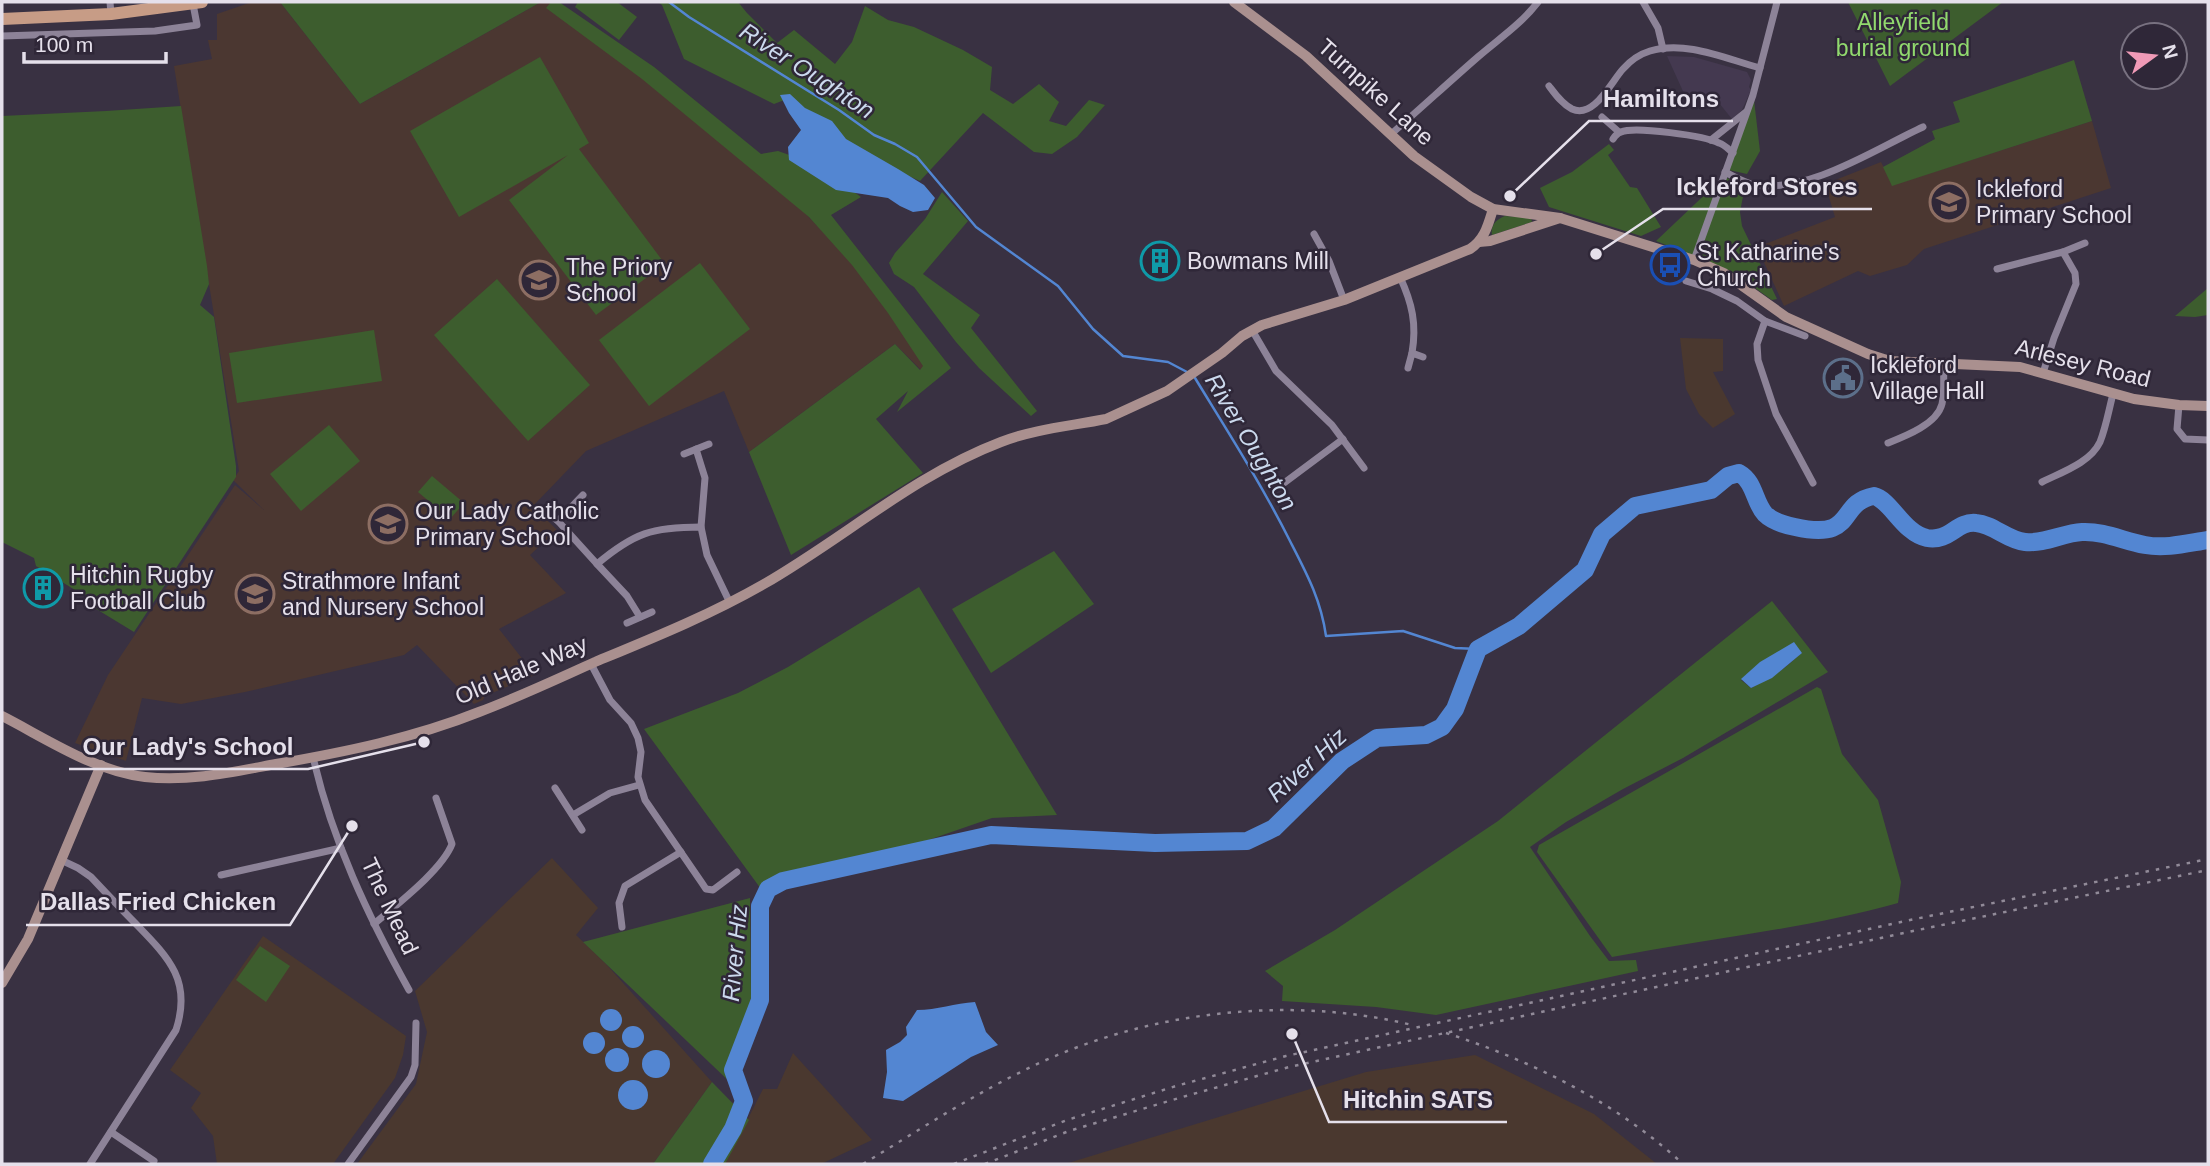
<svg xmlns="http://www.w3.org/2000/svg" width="2210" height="1166" viewBox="0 0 2210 1166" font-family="Helvetica,sans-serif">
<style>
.built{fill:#443950}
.industrial{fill:#4a382f}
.education{fill:#4b3731}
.green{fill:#3d5d2e;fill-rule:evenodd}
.water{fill:#5386d2}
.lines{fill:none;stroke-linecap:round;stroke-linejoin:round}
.stream{stroke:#5386d2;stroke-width:2.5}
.river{stroke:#5386d2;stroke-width:18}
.street{stroke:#8d8398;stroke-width:7}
.secondary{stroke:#aa908f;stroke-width:10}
.primary{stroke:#c79c86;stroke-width:12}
.rail{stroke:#918a98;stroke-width:2.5;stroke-dasharray:3.5 7;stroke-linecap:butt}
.labels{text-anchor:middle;stroke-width:5;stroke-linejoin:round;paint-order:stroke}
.park-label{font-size:23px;fill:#91d96e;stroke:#2f2738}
.street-label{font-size:23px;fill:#e5e0eb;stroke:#2f2738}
.poi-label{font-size:23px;fill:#e5e0eb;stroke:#2f2738;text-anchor:start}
.water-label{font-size:24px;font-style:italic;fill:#cbd9ed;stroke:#2f2738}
.leader{fill:none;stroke:#e5e0eb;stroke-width:2.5}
.callout-dot{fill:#e5e0eb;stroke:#2f2738;stroke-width:2.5}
.callout-label{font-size:24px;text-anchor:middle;font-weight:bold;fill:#e5e0eb;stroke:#2f2738;stroke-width:5;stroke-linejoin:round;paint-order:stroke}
</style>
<rect width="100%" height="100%" fill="#393142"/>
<!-- built -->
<polygon class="built" points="1667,56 1694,57 1747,72 1751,80 1749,87 1751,90 1742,110 1732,119 1715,98 1707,100 1703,93 1687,100"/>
<!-- industrial -->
<g class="industrial">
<polygon points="1680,338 1723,339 1723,371 1713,372 1735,414 1713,428 1699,414 1686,389"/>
<polygon points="552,858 598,908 576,935 606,964 712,1082 653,1164 357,1164 416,1084 427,1032 415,991"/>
<polygon points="263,936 406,1036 403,1055 395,1078 333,1164 217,1164 213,1136 191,1108 201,1093 170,1070"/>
<polygon points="793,1053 872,1140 821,1164 725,1164 763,1089 777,1089"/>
<polygon points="1475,1055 1594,1114 1657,1164 1065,1164 1366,1072"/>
</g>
<!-- education -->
<g class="education">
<polygon points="252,2 280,2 360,104 541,2 556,2 729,133 943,358 926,375 895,344 749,452 724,391 586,451 533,506 557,530 530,555 566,593 499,629 535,675 485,696 483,700 474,704 417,645 404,655 245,692 181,704 142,698 126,761 75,743 108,675 235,485 264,510 233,480 239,471 174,66 212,59 208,40 217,40 217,14"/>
<polygon points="2092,121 2111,188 1924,249 1907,265 1870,276 1858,271 1784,306 1757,247 1835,217 1825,184 1881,162 1893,185"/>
</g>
<!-- green -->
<g class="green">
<polygon points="280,2 541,2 360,104"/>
<polygon points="551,2 559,2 654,67 761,154 778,151 815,164 861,197 831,215 951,368 897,412 908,391 876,419 923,473 791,555 749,452 895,344 920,370 923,366 888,313 852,265 809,217 642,79 546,8"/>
<polygon points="578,2 617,2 637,17 619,40 575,7"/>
<polygon points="658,2 738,2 747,13 777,43 794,30 835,64 852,42 865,6 888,20 914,27 963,50 992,67 990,90 1013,104 1039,84 1059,102 1049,121 1066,126 1089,100 1105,105 1077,137 1052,154 1034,152 983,113 920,181 856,153 787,99 774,104 684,59 662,5"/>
<polygon points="1848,2 2003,2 1890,86"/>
<polygon points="540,57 589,143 579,149 665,264 596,315 509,200 568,155 459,217 410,131"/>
<polygon points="2074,60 2092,121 1892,186 1883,167 1935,139 1932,131 1960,122 1953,102"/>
<polygon points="1754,100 1760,151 1747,174 1729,170"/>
<polygon points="181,106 207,266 209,284 200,305 214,317 236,466 236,477 134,632 93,607 93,601 36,566 34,558 2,542 2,116 106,111"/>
<polygon points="1609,144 1614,150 1608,155 1630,187 1637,188 1661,227 1641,236 1549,207 1540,188 1572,172"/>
<polygon points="1727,178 1745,186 1740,212 1742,226 1777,299 1772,300 1731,271 1656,241 1715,185"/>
<polygon points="942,192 968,221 923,274 980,315 971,328 1037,411 1031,416 979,368 956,342 914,287 894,274 889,263 895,253 925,219"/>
<path d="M1505,216L1531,218L1532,222L1492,235C1490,225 1497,219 1505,216Z"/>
<polygon points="700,263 750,329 649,406 599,340"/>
<polygon points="497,279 590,385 528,441 434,335"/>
<polygon points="2208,288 2208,315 2195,317 2175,316"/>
<polygon points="374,330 382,381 237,403 229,353"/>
<polygon points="329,425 360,461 301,511 270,474"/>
<polygon points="432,476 464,503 450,519 418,492"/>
<polygon points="1054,551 1094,604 991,673 952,609"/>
<polygon points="919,587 1057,815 992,818 769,895 761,889 644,729 738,693 788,667"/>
<path d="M1772,601L1828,672L1683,758L1623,789L1566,822L1530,847L1590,936L1609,961L1636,960L1638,971L1436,1015L1376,1007L1282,1001L1283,986L1265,971L1335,930L1498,821ZM1802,652C1787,668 1771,678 1751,688L1741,680Z"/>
<path d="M1817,687L1821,689L1842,754L1878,800L1901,882L1898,903C1805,929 1707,939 1612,957L1537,852L1539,845Z"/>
<polygon points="750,898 751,998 732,1084 583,942"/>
<polygon points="260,946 290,966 266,1002 236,980"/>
<polygon points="712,1082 749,1120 725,1164 653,1164"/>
</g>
<!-- water -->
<g class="water">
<polygon points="790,94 805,108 832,121 846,139 898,169 924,185 935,198 928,210 913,212 900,206 888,198 836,190 789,160 788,147 801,130 789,113 780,95"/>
<polygon points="1794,642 1802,653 1772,678 1751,688 1741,679 1760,662"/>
<path d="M975,1002L986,1032L998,1045L971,1057L903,1101L883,1098L887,1072L886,1050L900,1042L907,1035L906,1027L917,1010C937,1010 955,1003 975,1002Z"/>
<circle cx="611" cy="1020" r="11"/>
<circle cx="633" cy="1037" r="11"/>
<circle cx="594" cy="1043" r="11"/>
<circle cx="617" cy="1060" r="12"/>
<circle cx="656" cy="1064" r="14"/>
<circle cx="633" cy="1095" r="15"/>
</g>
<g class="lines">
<!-- stream -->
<g class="stream">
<polyline points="669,2 689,17 839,110 874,135 895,144 917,157 976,227 1058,286 1093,329 1123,356 1168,362 1187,372"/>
<path d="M1195,378C1228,432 1262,485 1290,541C1307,574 1321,600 1326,636L1403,631L1455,648L1478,649"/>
</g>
<!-- river -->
<path class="river" d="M712,1164L733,1129L744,1101L733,1070L760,1000V906L768,889L783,881L991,835L1155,843L1247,841L1274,828L1342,761L1377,738L1426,735L1442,727L1455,709L1478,649L1519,626L1585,570L1602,534L1635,506L1711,490L1728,476L1739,473C1755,482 1754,502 1765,514C1772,521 1785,525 1795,527C1858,541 1836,503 1874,496C1891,500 1903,533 1927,538C1950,542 1956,521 1976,523C1993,524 2007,540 2025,542C2045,544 2063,533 2082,532C2105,531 2123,541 2145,545C2166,549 2188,543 2208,540"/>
<!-- street -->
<g class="street">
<polyline points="110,2 111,14"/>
<polyline points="1643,2 1658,28 1663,49"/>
<polyline points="2,36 155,31 197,25 193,4"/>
<path d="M1549,86C1555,94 1562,104 1572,109C1594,119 1611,82 1623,69C1630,61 1640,54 1650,51C1686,40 1726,59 1760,68"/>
<polyline points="1602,117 1619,132"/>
<path d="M1390,135C1420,109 1449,82 1479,56C1500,38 1521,24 1538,2"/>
<path d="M1613,139C1615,136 1617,133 1621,132C1635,126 1705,136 1719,143C1725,145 1728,149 1733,153"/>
<polyline points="1711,140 1746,112"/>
<path d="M1725,172C1735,177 1745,183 1755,185C1810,193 1875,149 1923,127"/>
<polyline points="1314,234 1329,261 1344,300"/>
<polyline points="2063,252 2085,243"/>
<polyline points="1694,260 1753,95 1777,2"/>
<polyline points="1997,269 2063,252 2075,273 2076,284 2054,338 2043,373"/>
<path d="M1400,277C1412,303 1417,324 1412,353"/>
<polyline points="1686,281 1712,289 1737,301 1765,321 1805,336"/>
<polyline points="1765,321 1757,344 1758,360 1776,414 1813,483"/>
<polyline points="1252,330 1276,371 1332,425 1364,468"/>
<polyline points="1408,368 1412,353 1423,357"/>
<polyline points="2179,405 2177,429 2185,439 2208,440"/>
<path d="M1888,443C1906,436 1937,424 1942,404C1945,391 1943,377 1944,364"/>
<polyline points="696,449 705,478 701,527"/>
<polyline points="684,454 709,444"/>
<path d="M2042,482C2062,472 2090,463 2100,442C2106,427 2109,409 2113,394"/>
<polyline points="1284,483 1343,439"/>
<polyline points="546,512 558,521 597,564"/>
<polyline points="558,521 583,495"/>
<path d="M640,617L627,596L597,564C634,533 652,527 701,527L707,555L730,603"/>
<polyline points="627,623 652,612"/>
<polyline points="591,664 610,700 631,723 638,738 641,752 638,777 645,800 702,883 706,889 713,890 737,872"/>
<path d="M313,757C332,840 368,916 409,990"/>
<polyline points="555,788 582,830"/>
<polyline points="573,815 610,793 639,785"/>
<path d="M61,860L78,868L91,877C106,893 121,909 137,925C169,958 192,981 176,1030L90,1164"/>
<polyline points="221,875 341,848"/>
<path d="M374,924C396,905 442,870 452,844L436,798"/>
<polyline points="622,927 619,903 625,886 681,852"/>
<polyline points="111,1132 154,1161"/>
<polyline points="348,1164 411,1077 415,1065 416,1023"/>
</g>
<!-- secondary -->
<g class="secondary">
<polyline points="1234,2 1306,56 1414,156 1471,197 1493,209 1560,218 1694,260 1724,273 1786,317 1868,354 1890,361 2020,367 2134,399 2179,405 2208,406"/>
<polyline points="1479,242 1490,241 1560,218"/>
<path d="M2,716C47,739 94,771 145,777C189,782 233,772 276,764C345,752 414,738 479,712C519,697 557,679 595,662C653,638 710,615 764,584C844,538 914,475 1001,442C1034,429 1071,426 1106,419L1167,391L1222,353L1242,336L1262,325L1344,300L1470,249C1485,239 1488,225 1493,209"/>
<polyline points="2,983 28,939 101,765"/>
</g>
<!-- primary -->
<polyline class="primary" points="2,19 111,14 202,2"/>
<!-- rail -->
<g class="rail">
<path d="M1446,1033C1532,1061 1616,1102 1683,1164"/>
<path d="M863,1164C919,1130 974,1094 1033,1066C1148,1011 1289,995 1412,1025"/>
<polyline points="954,1164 1067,1120 1176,1086 1286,1056 1910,920 2208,859"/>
<polyline points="985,1164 1069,1131 1179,1098 1289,1067 1913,931 2208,870"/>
</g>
</g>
<!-- icons -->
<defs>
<symbol id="school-ring" viewBox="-11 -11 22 22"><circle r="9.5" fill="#2f2738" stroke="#8d6e63" stroke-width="1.5"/><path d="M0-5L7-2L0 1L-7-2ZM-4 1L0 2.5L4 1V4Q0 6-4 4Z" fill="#8d6e63"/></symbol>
<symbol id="building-ring" viewBox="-11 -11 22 22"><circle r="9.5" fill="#2f2738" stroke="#0f9aa8" stroke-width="1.5"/><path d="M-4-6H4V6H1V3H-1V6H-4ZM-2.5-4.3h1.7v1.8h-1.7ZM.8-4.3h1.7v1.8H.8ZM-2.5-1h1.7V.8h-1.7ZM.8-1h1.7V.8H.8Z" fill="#0f9aa8"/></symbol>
<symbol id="bus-ring" viewBox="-11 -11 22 22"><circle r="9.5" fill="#2f2738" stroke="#1a4fb4" stroke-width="1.5"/><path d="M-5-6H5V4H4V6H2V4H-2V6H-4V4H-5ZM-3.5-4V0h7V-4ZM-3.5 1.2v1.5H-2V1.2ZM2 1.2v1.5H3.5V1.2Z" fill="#1a4fb4"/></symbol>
<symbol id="civic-ring" viewBox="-11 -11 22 22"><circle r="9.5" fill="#2f2738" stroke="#5c6f8a" stroke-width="1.5"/><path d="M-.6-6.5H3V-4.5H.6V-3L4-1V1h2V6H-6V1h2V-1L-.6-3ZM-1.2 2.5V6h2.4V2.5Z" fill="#5c6f8a"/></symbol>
</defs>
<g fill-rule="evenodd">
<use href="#school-ring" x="1927" y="180" width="44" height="44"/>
<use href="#building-ring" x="1138" y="239" width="44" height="44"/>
<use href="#bus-ring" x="1648" y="243" width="44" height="44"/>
<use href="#school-ring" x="517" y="258" width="44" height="44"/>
<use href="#civic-ring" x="1821" y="356" width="44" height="44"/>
<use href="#school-ring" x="366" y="502" width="44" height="44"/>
<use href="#building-ring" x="21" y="566" width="44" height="44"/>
<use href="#school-ring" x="233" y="572" width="44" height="44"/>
</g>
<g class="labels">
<!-- park labels -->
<g class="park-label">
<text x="1903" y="30">Alleyfield<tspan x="1903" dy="26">burial ground</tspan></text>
</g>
<!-- street labels -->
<g class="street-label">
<text transform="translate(1376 92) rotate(42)" y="8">Turnpike Lane</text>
<text transform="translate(2083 363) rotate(14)" y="8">Arlesey Road</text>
<text transform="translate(521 670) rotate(-23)" y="8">Old Hale Way</text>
<text transform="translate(390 906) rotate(65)" y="8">The Mead</text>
</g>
<!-- poi labels -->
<g class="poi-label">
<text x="1976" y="197">Ickleford<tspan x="1976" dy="26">Primary School</tspan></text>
<text x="1697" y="260">St Katharine's<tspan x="1697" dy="26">Church</tspan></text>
<text x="1187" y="269">Bowmans Mill</text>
<text x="566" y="275">The Priory<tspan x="566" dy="26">School</tspan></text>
<text x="1870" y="373">Ickleford<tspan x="1870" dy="26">Village Hall</tspan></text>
<text x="415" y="519">Our Lady Catholic<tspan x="415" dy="26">Primary School</tspan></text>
<text x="70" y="583">Hitchin Rugby<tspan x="70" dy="26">Football Club</tspan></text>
<text x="282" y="589">Strathmore Infant<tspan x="282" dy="26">and Nursery School</tspan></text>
</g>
<!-- water labels -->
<g class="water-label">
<text transform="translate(807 71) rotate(33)" y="8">River Oughton</text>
<text transform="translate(1251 442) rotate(59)" y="8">River Oughton</text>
<text transform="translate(1307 765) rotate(-42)" y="8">River Hiz</text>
<text transform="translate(735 953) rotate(-85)" y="8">River Hiz</text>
</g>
</g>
<!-- callouts -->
<path class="leader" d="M1510 196L1589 121H1733M1596 254L1663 209H1872M424 742L308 769H69M352 826L290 925H26M1292 1034L1329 1122H1507"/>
<g class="callout-dot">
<circle cx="1510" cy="196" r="7"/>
<circle cx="1596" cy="254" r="7"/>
<circle cx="424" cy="742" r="7"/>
<circle cx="352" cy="826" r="7"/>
<circle cx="1292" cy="1034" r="7"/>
</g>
<g class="callout-label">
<text x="1661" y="107">Hamiltons</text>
<text x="1767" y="195">Ickleford Stores</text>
<text x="188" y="755">Our Lady's School</text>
<text x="158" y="910">Dallas Fried Chicken</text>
<text x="1418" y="1108">Hitchin SATS</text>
</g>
<!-- border -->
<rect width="2210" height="1166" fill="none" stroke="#e5e0eb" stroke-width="7"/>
<!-- north arrow -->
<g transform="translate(2154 56) rotate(75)"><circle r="33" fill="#2f2738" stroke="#787180" stroke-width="2"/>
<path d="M0-5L12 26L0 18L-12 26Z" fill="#f09ab7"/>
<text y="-10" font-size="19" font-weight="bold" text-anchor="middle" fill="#e5e0eb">N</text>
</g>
<!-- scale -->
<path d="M24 52v10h142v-10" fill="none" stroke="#e5e0eb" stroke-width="3.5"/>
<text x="35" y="52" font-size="21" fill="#e5e0eb" stroke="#2f2738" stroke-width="5" paint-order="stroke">100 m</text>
</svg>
